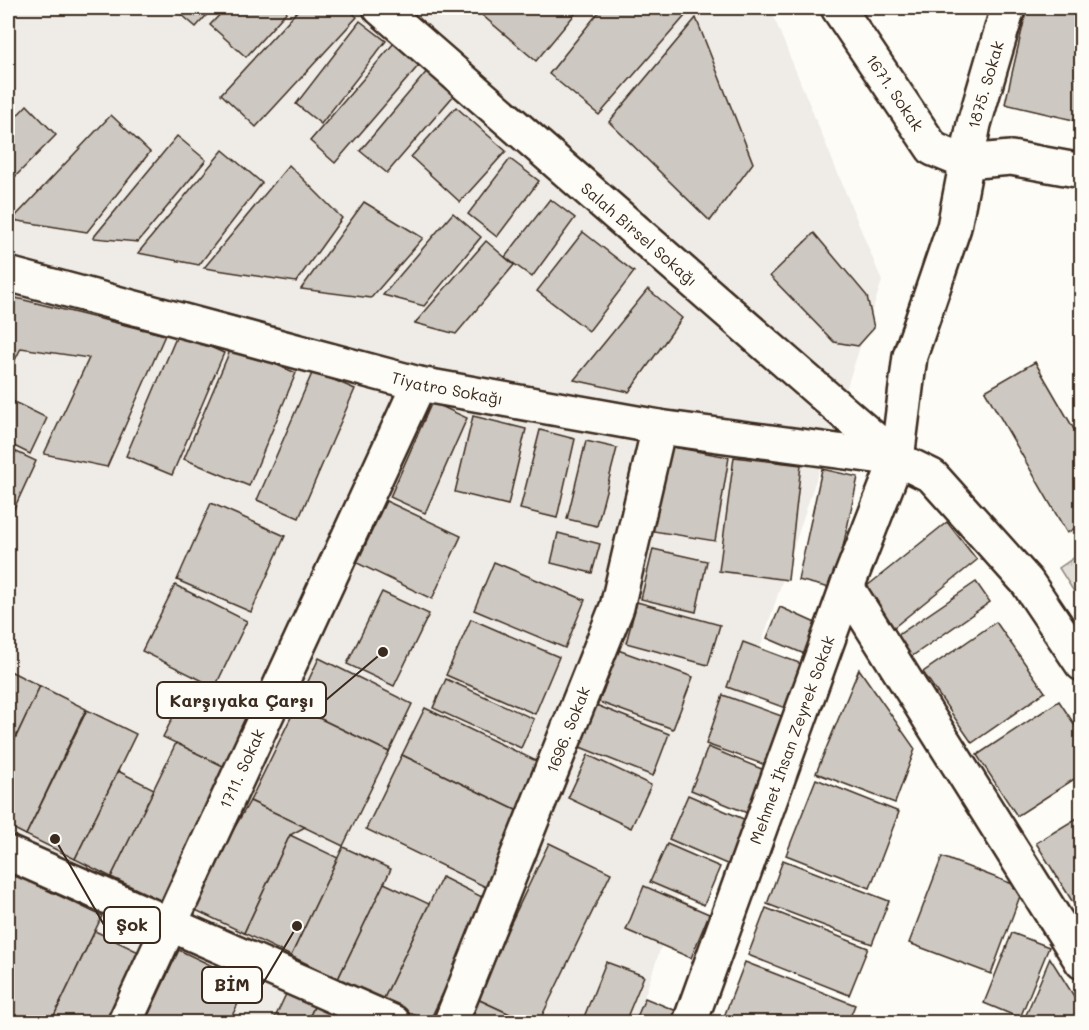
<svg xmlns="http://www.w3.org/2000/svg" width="1089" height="1030" viewBox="0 0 1089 1030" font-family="Mali,sans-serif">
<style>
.built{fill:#efece7}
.park{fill:url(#park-tufts);stroke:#8e847a;stroke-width:1.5}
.building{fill:#cdc8c2;stroke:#3b2a1e;stroke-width:1.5}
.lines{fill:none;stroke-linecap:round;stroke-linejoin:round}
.minor-casing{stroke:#3b2a1e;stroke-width:38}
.minor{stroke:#fdfcf7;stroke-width:33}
.labels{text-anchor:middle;stroke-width:6;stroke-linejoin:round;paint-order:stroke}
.street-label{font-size:16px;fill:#3b2a1e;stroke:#fdfcf7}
.leader{fill:none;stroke:#3b2a1e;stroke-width:2}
.callout-dot{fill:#3b2a1e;stroke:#fdfcf7;stroke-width:2}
.callout{fill:#fdfcf7;stroke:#3b2a1e;stroke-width:2}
.callout-label{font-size:18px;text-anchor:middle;font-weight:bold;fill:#3b2a1e}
</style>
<defs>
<pattern id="park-tufts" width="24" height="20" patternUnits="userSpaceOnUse" patternTransform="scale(1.5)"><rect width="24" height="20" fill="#e1ded7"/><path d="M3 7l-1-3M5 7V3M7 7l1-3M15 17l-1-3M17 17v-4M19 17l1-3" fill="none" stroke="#c2bfb8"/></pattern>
</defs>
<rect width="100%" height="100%" fill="#fdfcf7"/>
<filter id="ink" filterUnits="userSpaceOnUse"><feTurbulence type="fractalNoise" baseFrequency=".0167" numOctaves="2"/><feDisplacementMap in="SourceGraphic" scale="12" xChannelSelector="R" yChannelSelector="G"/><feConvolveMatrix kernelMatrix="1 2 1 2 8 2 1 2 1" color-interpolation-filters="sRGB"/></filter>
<g filter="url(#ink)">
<!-- built -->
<polygon class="built" points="8,8 770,8 882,281 636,1022 8,1022"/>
<!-- park -->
<polygon class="park" points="1081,553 1081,603 1059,568"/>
<!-- building -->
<g class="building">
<polygon points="174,8 213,8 196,27"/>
<polygon points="226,8 290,8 246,57 210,25"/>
<polygon points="300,8 347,8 357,17 256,127 221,94"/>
<polygon points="478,8 580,8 536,61 476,10"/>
<polygon points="602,8 692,8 599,115 549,74"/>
<polygon points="1027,8 1082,8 1082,122 1005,104"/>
<polygon points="696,18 753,163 710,221 609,122"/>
<polygon points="360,21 386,41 321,124 296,104"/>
<polygon points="394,43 419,65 335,163 310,141"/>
<polygon points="428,70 455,94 387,173 360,151"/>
<polygon points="27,105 56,135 8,184 8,125"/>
<polygon points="456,107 506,151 460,202 411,157"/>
<polygon points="111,115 150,152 87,232 12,220"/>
<polygon points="177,136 206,160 138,242 93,238"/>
<polygon points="223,150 262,183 199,265 138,253"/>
<polygon points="510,159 539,181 497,237 468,214"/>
<polygon points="289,165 342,218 296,282 204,268"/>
<polygon points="550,199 575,218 532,277 505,257"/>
<polygon points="364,202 423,238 371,298 301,289"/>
<polygon points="453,213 481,237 424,306 383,295"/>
<polygon points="583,232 634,272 589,331 537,291"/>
<polygon points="814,233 867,296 874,328 858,346 834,342 770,276"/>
<polygon points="486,241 514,265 456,334 415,323"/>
<polygon points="648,289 682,318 629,392 574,380"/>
<polygon points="8,296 165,335 107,467 44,454 89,358 21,348 8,374"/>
<polygon points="178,333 224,353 172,475 126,456"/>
<polygon points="232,346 296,373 249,486 184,459"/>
<polygon points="1035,362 1082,443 1082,524 1067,533 985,391"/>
<polygon points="313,371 355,389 299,518 257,500"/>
<polygon points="8,399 47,418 30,454 8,443"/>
<polygon points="432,402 467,418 425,513 390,497"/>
<polygon points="473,416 526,429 508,505 455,492"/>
<polygon points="540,430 575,439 557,518 520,509"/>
<polygon points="586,441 617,448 597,526 567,519"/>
<polygon points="667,446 729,457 715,541 653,531"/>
<polygon points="8,448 36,461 8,522"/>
<polygon points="734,457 801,465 788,580 719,571"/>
<polygon points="822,469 858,477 834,589 798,580"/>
<polygon points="386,501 461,536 432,599 357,563"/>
<polygon points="211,503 285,536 251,612 177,580"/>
<polygon points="947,522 977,560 893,628 862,590"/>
<polygon points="558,533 600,544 592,573 551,563"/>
<polygon points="653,549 707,561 696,612 641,599"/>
<polygon points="494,562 585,600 565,648 474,610"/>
<polygon points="976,582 990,602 905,661 891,640"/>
<polygon points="175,585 247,621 215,687 142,651"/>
<polygon points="382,592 429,614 394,686 347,664"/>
<polygon points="637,602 720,625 708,665 626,643"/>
<polygon points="780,607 822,626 809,656 767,638"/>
<polygon points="471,619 559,657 535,714 446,675"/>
<polygon points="996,622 1045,692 972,743 923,672"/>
<polygon points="743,642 807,666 791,710 727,687"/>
<polygon points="618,650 693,677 673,729 599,702"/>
<polygon points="319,658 412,704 389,752 296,707"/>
<polygon points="859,669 915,749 895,803 816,773"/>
<polygon points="8,670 40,686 8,754"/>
<polygon points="446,679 534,719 521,748 433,708"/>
<polygon points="40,686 86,709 26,835 8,826 8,754"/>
<polygon points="188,687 254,718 229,769 163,737"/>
<polygon points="723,695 787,718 771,767 706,744"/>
<polygon points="1059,701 1082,736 1082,774 1017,816 977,755"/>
<polygon points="596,705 669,734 653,776 580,747"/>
<polygon points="296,707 389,752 343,846 250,801"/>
<polygon points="425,708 551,768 528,816 402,755"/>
<polygon points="87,710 136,734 75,859 26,835"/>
<polygon points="176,743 229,769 164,902 111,877"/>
<polygon points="708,747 769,772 752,815 691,790"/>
<polygon points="402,755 528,816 492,890 366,829"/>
<polygon points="588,755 651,785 631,828 568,798"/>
<polygon points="118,771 154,789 111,877 75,859"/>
<polygon points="816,779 899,812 870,888 786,855"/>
<polygon points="688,795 748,821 729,865 669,839"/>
<polygon points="250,801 305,827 290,835 244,933 189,907"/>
<polygon points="1082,815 1082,917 1036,843"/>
<polygon points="290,835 338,858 291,956 244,933"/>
<polygon points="549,843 611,873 539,1022 527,1022 475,998"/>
<polygon points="667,844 720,867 704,905 650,882"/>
<polygon points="343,847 391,869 338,979 291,956"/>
<polygon points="942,857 1023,888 991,974 909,943"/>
<polygon points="783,860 889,901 872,944 767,904"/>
<polygon points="14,874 102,916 51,1022 8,1022 8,887"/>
<polygon points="442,877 488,900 429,1022 383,1000"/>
<polygon points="384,883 429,904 383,1000 338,979"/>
<polygon points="644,886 709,914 691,958 626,930"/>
<polygon points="766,908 868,948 849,995 748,955"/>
<polygon points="95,931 149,957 117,1022 51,1022"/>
<polygon points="1012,933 1049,947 1020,1018 984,1003"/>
<polygon points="179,950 248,983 229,1022 145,1022"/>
<polygon points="1050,958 1082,1009 1082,1022 1023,1022"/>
<polygon points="606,962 644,976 625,1022 582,1022"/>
<polygon points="745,962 855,1005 848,1022 722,1022"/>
<polygon points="287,992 315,1005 307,1022 273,1022"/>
<polygon points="475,998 527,1022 462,1022"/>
<polygon points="645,998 684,1014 681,1022 635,1022"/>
<polygon points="315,1005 351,1022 307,1022"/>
</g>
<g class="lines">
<defs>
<g id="minor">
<path id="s1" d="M380,8L897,459L932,476L1027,582L1082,664"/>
<path id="s2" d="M838,8L933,149L965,162L1011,158L1082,171"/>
<path id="s3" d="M8,274L419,384L659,427L897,459"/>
<polyline points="847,587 1082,962"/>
<polyline points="8,853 393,1022"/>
<path id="s4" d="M125,1022L419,384"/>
<path id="s5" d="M451,1022L617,607L659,427"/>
<path id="s6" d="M690,1022L847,587L897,459L910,356L954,227L974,124L1008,8"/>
</g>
</defs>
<!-- minor casing -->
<use href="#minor" class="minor-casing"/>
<!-- minor -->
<use href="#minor" class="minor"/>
</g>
</g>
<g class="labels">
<!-- street labels -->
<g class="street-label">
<text dy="6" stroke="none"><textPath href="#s6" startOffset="986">1875. Sokak</textPath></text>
<text dy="6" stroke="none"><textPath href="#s2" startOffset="102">1671. Sokak</textPath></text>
<text dy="6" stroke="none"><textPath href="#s1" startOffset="344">Salah Birsel Sokağı</textPath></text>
<text dy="6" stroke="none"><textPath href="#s3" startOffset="454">Tiyatro Sokağı</textPath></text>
<text dy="6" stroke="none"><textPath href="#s5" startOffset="315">1696. Sokak</textPath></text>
<text dy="6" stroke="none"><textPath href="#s6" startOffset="300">Mehmet İhsan Zeyrek Sokak</textPath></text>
<text dy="6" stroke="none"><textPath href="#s4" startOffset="279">1711. Sokak</textPath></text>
</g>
</g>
<!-- callouts -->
<path class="leader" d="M383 652L326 700M55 839L104 925M297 926L262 985"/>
<g class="callout-dot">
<circle cx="383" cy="652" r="6"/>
<circle cx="55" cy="839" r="6"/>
<circle cx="297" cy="926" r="6"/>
</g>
<g class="callout">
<rect x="157" y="682" width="169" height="36" rx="6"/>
<rect x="104" y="907" width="56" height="36" rx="6"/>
<rect x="202" y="967" width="60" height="36" rx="6"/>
</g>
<g class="callout-label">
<text x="242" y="707">Karşıyaka Çarşı</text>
<text x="132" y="931">Şok</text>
<text x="232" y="991">BİM</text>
</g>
<!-- margin -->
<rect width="1089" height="1030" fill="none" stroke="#fdfcf7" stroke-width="30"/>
<rect x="15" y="15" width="1059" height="1000" fill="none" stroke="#3b2a1e" stroke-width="2" filter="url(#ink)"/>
</svg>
